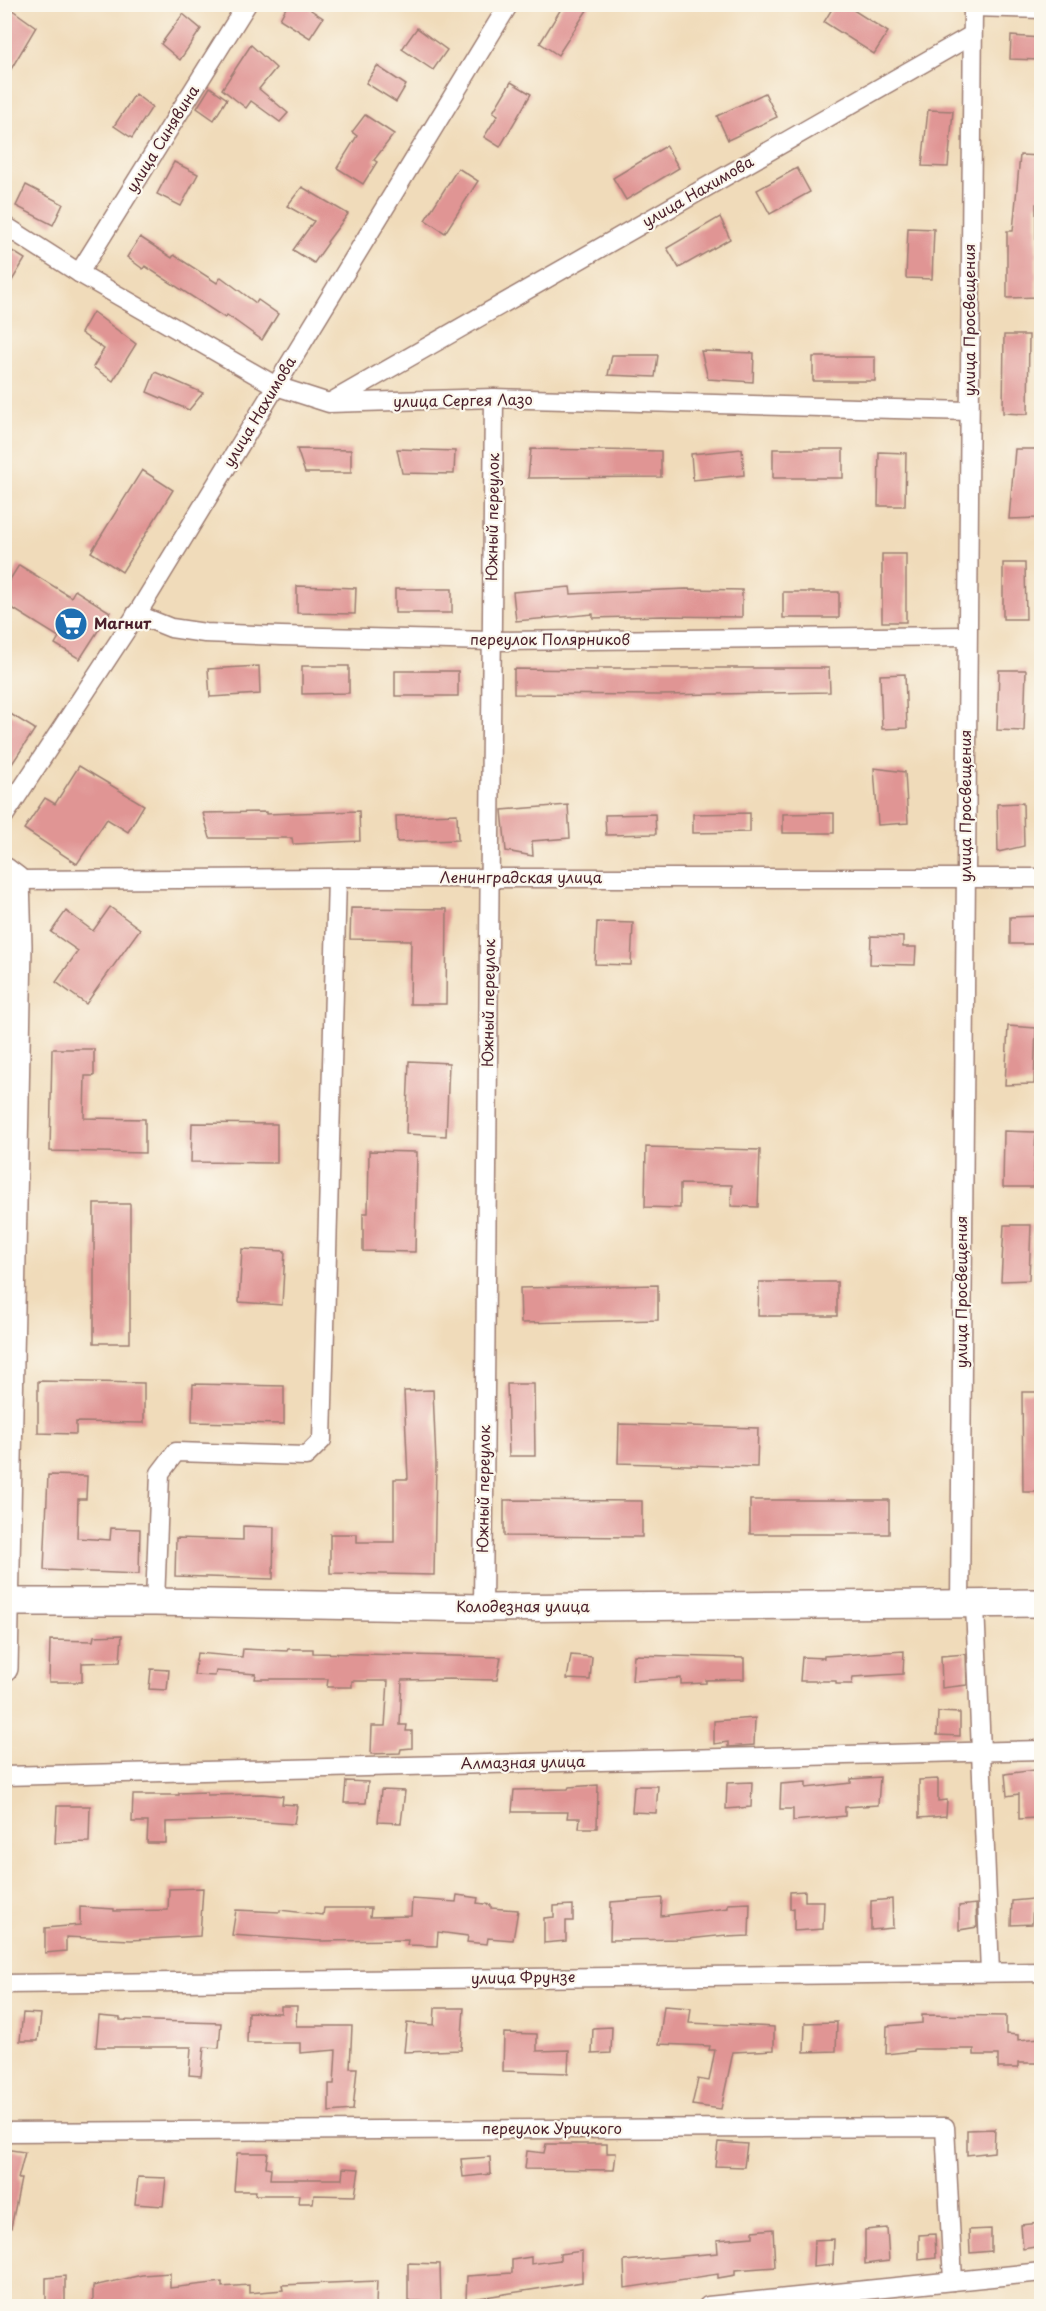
<svg xmlns="http://www.w3.org/2000/svg" width="1046" height="2311" viewBox="0 0 1046 2311" font-family="'Playpen Sans',sans-serif">
<style>
.building{fill:#e09594}
.lines{fill:none;stroke-linecap:round;stroke-linejoin:round}
.street-casing{stroke:#9d7d72;stroke-width:21}
.secondary-casing{stroke:#9d7d72;stroke-width:30}
.street{stroke:#fff;stroke-width:18}
.secondary{stroke:#fff;stroke-width:27}
.labels{text-anchor:middle;stroke-width:4.5;stroke-linejoin:round;paint-order:stroke}
.street-label{font-size:15px;fill:#4a1f2b;stroke:#fbf7ec}
.poi-label{font-size:15px;font-weight:bold;fill:#4a1f2b;stroke:#fbf7ec;text-anchor:start}
</style>
<rect width="100%" height="100%" fill="#fbf7ec"/>
<filter id="ink" filterUnits="userSpaceOnUse"><feTurbulence type="fractalNoise" baseFrequency=".0167" numOctaves="2"/><feDisplacementMap in="SourceGraphic" scale="12" xChannelSelector="R" yChannelSelector="G"/><feConvolveMatrix kernelMatrix="1 2 1 2 8 2 1 2 1" color-interpolation-filters="sRGB"/></filter>
<filter id="wash" filterUnits="userSpaceOnUse"><feTurbulence type="fractalNoise" baseFrequency=".008" numOctaves="4" result="noise"/><feDisplacementMap in="SourceGraphic" scale="24" xChannelSelector="R" yChannelSelector="G"/><feGaussianBlur stdDeviation="1.35" result="paint"/><feColorMatrix in="noise" values="0 0 0 0 0 0 0 0 0 0 0 0 0 0 0 0 0 1.4 0 .05"/><feComposite in="paint" operator="in"/></filter>
<g filter="url(#wash)">
<rect width="100%" height="100%" fill="#f0dbba"/>
<g id="blocks">
<!-- building -->
<g class="building">
<polygon points="288,4 314,4 311,10 323,18 310,38 280,19"/>
<polygon points="564,4 591,4 558,55 540,43"/>
<polygon points="835,4 844,4 888,32 874,54 824,22"/>
<polygon points="11,9 36,27 4,81 4,22"/>
<polygon points="183,14 201,29 180,60 161,44"/>
<polygon points="417,28 447,50 433,70 402,49"/>
<polygon points="1011,36 1041,38 1041,60 1010,59"/>
<polygon points="251,45 276,68 259,89 288,113 280,122 251,101 246,108 222,89"/>
<polygon points="377,66 406,85 396,102 366,83"/>
<polygon points="511,82 531,94 500,147 484,137 498,115 493,112"/>
<polygon points="210,87 227,99 214,120 197,108"/>
<polygon points="765,93 777,117 728,140 717,116"/>
<polygon points="135,94 152,107 132,138 114,126"/>
<polygon points="928,110 953,111 948,167 922,166"/>
<polygon points="365,115 394,134 374,160 377,162 363,184 337,168 357,136 352,132"/>
<polygon points="666,146 679,168 626,200 613,178"/>
<polygon points="1020,155 1041,156 1041,204 1036,204 1036,297 1007,298 1007,231 1013,231"/>
<polygon points="174,162 198,174 181,206 157,194"/>
<polygon points="458,168 478,181 445,233 425,220"/>
<polygon points="797,168 810,192 770,214 757,190"/>
<polygon points="26,185 63,204 53,225 16,206"/>
<polygon points="302,187 348,214 327,242 328,243 314,263 293,250 314,221 287,206"/>
<polygon points="720,217 730,239 679,268 667,248"/>
<polygon points="908,228 934,229 932,279 906,278"/>
<polygon points="140,237 172,258 174,255 217,283 221,277 256,303 258,300 278,314 262,340 227,315 225,318 145,266 143,269 127,257"/>
<polygon points="4,246 25,259 4,294"/>
<polygon points="93,312 136,344 113,381 93,367 104,349 81,333"/>
<polygon points="1004,335 1029,335 1028,414 1003,413"/>
<polygon points="701,351 754,353 753,382 708,379"/>
<polygon points="612,355 658,355 655,377 608,375"/>
<rect x="813" y="357" width="62" height="24"/>
<polygon points="155,372 203,393 189,410 147,392"/>
<polygon points="297,449 351,450 351,473 305,473"/>
<polygon points="397,449 455,451 454,474 402,473"/>
<polygon points="531,449 661,451 661,477 528,478"/>
<polygon points="742,449 744,475 693,480 691,454"/>
<rect x="773" y="449" width="70" height="29"/>
<polygon points="1015,449 1041,449 1039,518 1009,519"/>
<polygon points="879,452 906,453 905,506 878,506"/>
<polygon points="142,470 173,490 122,572 91,552"/>
<rect x="882" y="554" width="24" height="68"/>
<polygon points="1003,563 1025,563 1026,619 1003,619"/>
<polygon points="19,565 71,597 75,590 110,612 80,659 55,644 59,637 4,603 4,589"/>
<polygon points="297,586 356,588 355,614 297,613"/>
<polygon points="570,587 571,594 686,589 742,590 742,617 662,616 593,618 593,614 516,621 513,592"/>
<rect x="395" y="589" width="57" height="24"/>
<rect x="783" y="592" width="56" height="26"/>
<polygon points="259,666 260,694 210,697 208,669"/>
<polygon points="302,666 349,666 349,693 302,694"/>
<polygon points="597,668 829,668 830,692 662,695 514,694 514,669 597,670"/>
<polygon points="999,670 1026,670 1024,731 997,730"/>
<rect x="395" y="671" width="63" height="25"/>
<polygon points="905,674 907,728 882,729 880,675"/>
<polygon points="4,710 35,729 4,776"/>
<polygon points="79,766 144,805 128,832 107,819 77,864 24,829 45,798 55,804"/>
<polygon points="874,768 905,772 908,823 878,825"/>
<polygon points="1023,803 1024,846 998,852 997,804"/>
<polygon points="568,805 570,838 532,841 533,856 506,851 502,810"/>
<polygon points="359,811 360,841 293,844 292,838 210,838 203,813 266,812 266,814"/>
<polygon points="750,813 750,832 693,833 693,814"/>
<polygon points="834,813 834,833 783,833 783,814"/>
<polygon points="457,814 458,840 397,842 396,816"/>
<polygon points="655,814 656,834 606,835 605,815"/>
<polygon points="110,907 140,929 86,1004 56,982 78,951 51,932 66,911 93,931"/>
<polygon points="351,908 447,909 446,1004 410,1004 411,940 350,939"/>
<polygon points="1041,916 1041,944 1010,944 1010,917"/>
<polygon points="597,922 633,923 631,965 595,964"/>
<polygon points="871,936 903,937 903,947 916,947 915,965 870,964"/>
<polygon points="1008,1026 1036,1028 1034,1084 1005,1085"/>
<polygon points="52,1049 94,1049 94,1076 85,1076 84,1118 145,1119 145,1153 50,1151"/>
<polygon points="409,1061 449,1063 446,1136 406,1134"/>
<polygon points="192,1123 277,1124 277,1163 191,1162"/>
<polygon points="1004,1131 1036,1132 1033,1187 1003,1187"/>
<polygon points="646,1147 760,1150 758,1207 731,1206 732,1185 680,1184 680,1208 645,1207"/>
<polygon points="369,1151 417,1152 415,1252 363,1251 363,1213 368,1213"/>
<rect x="94" y="1204" width="36" height="139"/>
<polygon points="1004,1225 1031,1225 1029,1280 1001,1281"/>
<polygon points="242,1249 285,1251 282,1305 239,1302"/>
<polygon points="759,1282 837,1282 837,1316 758,1316"/>
<polygon points="658,1285 658,1320 521,1323 520,1288"/>
<polygon points="38,1381 144,1383 144,1423 76,1422 76,1434 38,1433"/>
<polygon points="193,1384 284,1386 284,1424 192,1422"/>
<polygon points="507,1384 534,1384 535,1456 509,1456"/>
<polygon points="433,1390 436,1463 434,1575 330,1573 330,1534 357,1534 357,1542 394,1542 394,1479 408,1479 404,1391"/>
<polygon points="1022,1392 1041,1392 1041,1492 1023,1492"/>
<polygon points="619,1424 758,1428 757,1467 618,1463"/>
<polygon points="48,1475 87,1476 86,1499 78,1499 77,1538 110,1540 111,1528 140,1529 139,1574 44,1570"/>
<polygon points="504,1500 642,1501 642,1537 504,1536"/>
<rect x="750" y="1500" width="139" height="34"/>
<polygon points="243,1526 274,1527 273,1579 175,1576 176,1538 243,1540"/>
<polygon points="122,1635 120,1662 82,1663 82,1682 49,1682 50,1640 93,1641 94,1636"/>
<polygon points="243,1649 287,1651 288,1649 313,1649 313,1653 501,1657 497,1680 450,1679 402,1680 400,1725 407,1725 406,1731 412,1731 412,1748 401,1749 400,1753 371,1754 372,1726 385,1726 388,1681 352,1681 352,1687 327,1687 328,1679 255,1679 256,1674 216,1671 215,1676 194,1675 197,1653 242,1657"/>
<polygon points="904,1651 903,1674 853,1677 852,1684 836,1684 836,1681 800,1681 802,1657 824,1658 824,1656"/>
<polygon points="966,1654 967,1685 942,1688 941,1656"/>
<polygon points="571,1655 592,1657 590,1680 567,1679"/>
<polygon points="634,1655 744,1658 744,1679 706,1680 706,1683 681,1684 681,1678 632,1681"/>
<polygon points="151,1669 169,1670 167,1690 149,1689"/>
<polygon points="938,1712 960,1713 960,1736 937,1735"/>
<polygon points="755,1718 754,1745 728,1747 728,1742 714,1744 714,1721"/>
<polygon points="1034,1770 1035,1818 1019,1819 1019,1794 1007,1796 1005,1774"/>
<polygon points="880,1777 878,1805 845,1807 845,1816 793,1821 793,1809 780,1809 781,1784 806,1782 806,1788 851,1783 851,1779"/>
<polygon points="938,1779 938,1801 947,1800 946,1816 919,1818 919,1780"/>
<polygon points="346,1781 368,1782 366,1803 344,1803"/>
<polygon points="752,1782 751,1807 726,1809 727,1783"/>
<polygon points="598,1785 597,1828 579,1828 580,1818 567,1818 568,1812 512,1812 514,1790 568,1789 569,1787"/>
<polygon points="634,1786 658,1786 656,1813 632,1812"/>
<polygon points="381,1790 405,1791 401,1823 378,1822"/>
<polygon points="207,1792 207,1795 262,1794 283,1796 282,1804 297,1805 294,1824 240,1820 166,1822 166,1843 147,1843 148,1822 132,1822 133,1795 179,1795 179,1793"/>
<polygon points="57,1806 90,1806 89,1842 55,1843"/>
<polygon points="203,1888 200,1936 131,1940 66,1937 66,1951 45,1953 45,1928 80,1925 80,1907 114,1909 114,1911 168,1910 169,1889"/>
<polygon points="805,1891 805,1901 824,1901 823,1929 794,1931 794,1908 790,1909 790,1892"/>
<polygon points="457,1895 478,1898 477,1903 491,1905 491,1908 518,1910 513,1940 488,1938 487,1944 467,1942 468,1936 438,1932 437,1946 407,1945 408,1940 319,1941 232,1935 236,1910 280,1912 280,1910 323,1915 324,1908 371,1908 370,1917 411,1916 412,1899 456,1902"/>
<polygon points="662,1898 661,1916 728,1908 728,1904 750,1903 749,1936 726,1937 726,1935 688,1939 610,1940 611,1902"/>
<polygon points="892,1899 893,1928 871,1930 871,1901"/>
<polygon points="1033,1899 1032,1924 1011,1925 1012,1901"/>
<polygon points="976,1904 977,1927 959,1930 959,1906"/>
<polygon points="573,1905 573,1921 566,1921 566,1941 544,1943 544,1918 554,1917 554,1906"/>
<polygon points="281,2006 297,2006 296,2026 352,2026 350,2068 357,2068 353,2110 329,2112 329,2084 334,2084 336,2050 300,2053 300,2043 247,2043 248,2012 281,2013"/>
<polygon points="664,2006 691,2008 689,2023 774,2027 774,2050 733,2052 721,2109 692,2105 698,2079 709,2081 715,2050 709,2050 710,2046 659,2044"/>
<polygon points="435,2008 464,2008 461,2050 404,2052 407,2023 434,2025"/>
<polygon points="23,2013 41,2014 38,2041 20,2041"/>
<polygon points="922,2015 1006,2016 1006,2034 1018,2035 1018,2040 1041,2038 1041,2063 1018,2063 1018,2068 998,2068 998,2055 974,2055 974,2049 914,2049 914,2051 886,2054 887,2026 922,2023"/>
<polygon points="99,2016 120,2018 120,2020 221,2023 219,2048 204,2047 201,2076 189,2075 191,2047 96,2047"/>
<polygon points="837,2022 836,2051 804,2052 805,2023"/>
<polygon points="612,2027 611,2053 592,2054 593,2028"/>
<polygon points="504,2033 537,2034 537,2051 569,2050 568,2073 503,2071"/>
<polygon points="995,2129 994,2152 967,2155 967,2130"/>
<polygon points="718,2142 747,2144 744,2167 715,2166"/>
<polygon points="546,2144 607,2144 607,2153 616,2153 614,2170 525,2169 527,2151 544,2153"/>
<polygon points="4,2149 25,2152 18,2179 21,2179 11,2228 4,2227"/>
<polygon points="237,2153 268,2153 266,2167 271,2168 270,2179 342,2179 343,2168 359,2169 355,2196 314,2195 313,2203 298,2203 299,2195 255,2195 256,2191 234,2191"/>
<polygon points="490,2157 491,2174 463,2177 461,2159"/>
<polygon points="138,2177 166,2178 163,2206 135,2204"/>
<polygon points="1041,2223 1041,2246 1023,2249 1021,2225"/>
<polygon points="887,2228 889,2261 865,2264 865,2230"/>
<polygon points="773,2229 775,2267 735,2270 735,2275 718,2278 718,2274 625,2288 624,2261 718,2253 717,2240 753,2237 753,2231"/>
<polygon points="991,2229 991,2251 970,2253 969,2230"/>
<polygon points="935,2234 936,2258 919,2260 919,2235"/>
<polygon points="834,2239 833,2265 813,2267 814,2240"/>
<polygon points="582,2251 582,2282 466,2300 467,2276 512,2273 512,2260 531,2257 531,2264 560,2260 560,2254"/>
<polygon points="408,2263 440,2264 441,2302 408,2301"/>
<polygon points="170,2273 170,2288 222,2282 222,2287 249,2285 249,2293 283,2290 282,2285 377,2281 376,2304 343,2307 93,2307 93,2286 142,2275"/>
<polygon points="65,2276 65,2307 46,2307 46,2278"/>
</g>
</g>
</g>
<g filter="url(#ink)">
<use href="#blocks" fill-opacity="0" stroke="#9d7d72" stroke-width="1.5"/>
<g class="lines">
<defs>
<g id="street">
<polyline points="968,4 973,7 1042,9"/>
<polyline points="4,225 79,273 276,386 329,403 494,398 969,411"/>
<polyline points="79,273 247,4"/>
<polyline points="331,402 972,35"/>
<polyline points="136,614 171,628 205,633 281,636 492,641 967,636"/>
<polyline points="4,816 140,609 509,4"/>
<polyline points="16,880 337,878 1042,878"/>
<polyline points="155,1602 160,1473 176,1452 306,1456 322,1440 337,878"/>
<polyline points="975,1605 990,1972"/>
<polyline points="960,1606 973,7"/>
<polyline points="483,1608 494,398"/>
<polyline points="4,1776 1042,1750"/>
<polyline points="4,1984 1042,1972"/>
<polyline points="4,2132 945,2127 953,2281"/>
<polyline points="708,2306 1042,2272"/>
</g>
<g id="secondary">
<polyline points="4,871 16,880 18,946 4,1668"/>
<polyline points="4,1602 155,1602 483,1608 1042,1603"/>
</g>
</defs>
<!-- street casing -->
<use href="#street" class="street-casing"/>
<!-- secondary casing -->
<use href="#secondary" class="secondary-casing"/>
<!-- street -->
<use href="#street" class="street"/>
<!-- secondary -->
<use href="#secondary" class="secondary"/>
</g>
</g>
<!-- icons -->
<defs>
<symbol id="supermarket-disc" viewBox="-11 -11 22 22"><circle r="9.5" fill="#1f6fb2" stroke="#fbf7ec"/><path d="M-6-5.5h2.5l.6 2H6L4.5 2H-2.5L-4.4-4H-6ZM-1.5 3.2a1.3 1.3 0 1 0 .1 0ZM3 3.2a1.3 1.3 0 1 0 .1 0Z" fill="#fff"/></symbol>
</defs>
<g fill-rule="evenodd">
<use href="#supermarket-disc" x="52" y="605" width="38" height="38"/>
</g>
<g class="labels">
<!-- street labels -->
<g class="street-label">
<text transform="translate(163 139) rotate(-58)" y="5">улица Синявина</text>
<text transform="translate(698 192) rotate(-30)" y="5">улица Нахимова</text>
<text transform="translate(970 320) rotate(-90)" y="5">улица Просвещения</text>
<text transform="translate(463 401) rotate(-1)" y="5">улица Сергея Лазо</text>
<text transform="translate(260 412) rotate(-59)" y="5">улица Нахимова</text>
<text transform="translate(493 517) rotate(-89)" y="5">Южный переулок</text>
<text x="550" y="645">переулок Полярников</text>
<text transform="translate(966 806) rotate(-90)" y="5">улица Просвещения</text>
<text x="521" y="883">Ленинградская улица</text>
<text transform="translate(489 1003) rotate(-89)" y="5">Южный переулок</text>
<text transform="translate(962 1292) rotate(-90)" y="5">улица Просвещения</text>
<text transform="translate(484 1489) rotate(-89)" y="5">Южный переулок</text>
<text x="523" y="1612">Колодезная улица</text>
<text transform="translate(523 1763) rotate(-1)" y="5">Алмазная улица</text>
<text transform="translate(523 1978) rotate(-1)" y="5">улица Фрунзе</text>
<text x="552" y="2134">переулок Урицкого</text>
</g>
<!-- poi labels -->
<g class="poi-label">
<text x="94" y="629">Магнит</text>
</g>
</g>
<!-- margin -->
<rect width="1046" height="2311" fill="none" stroke="#fbf7ec" stroke-width="24"/>
</svg>
